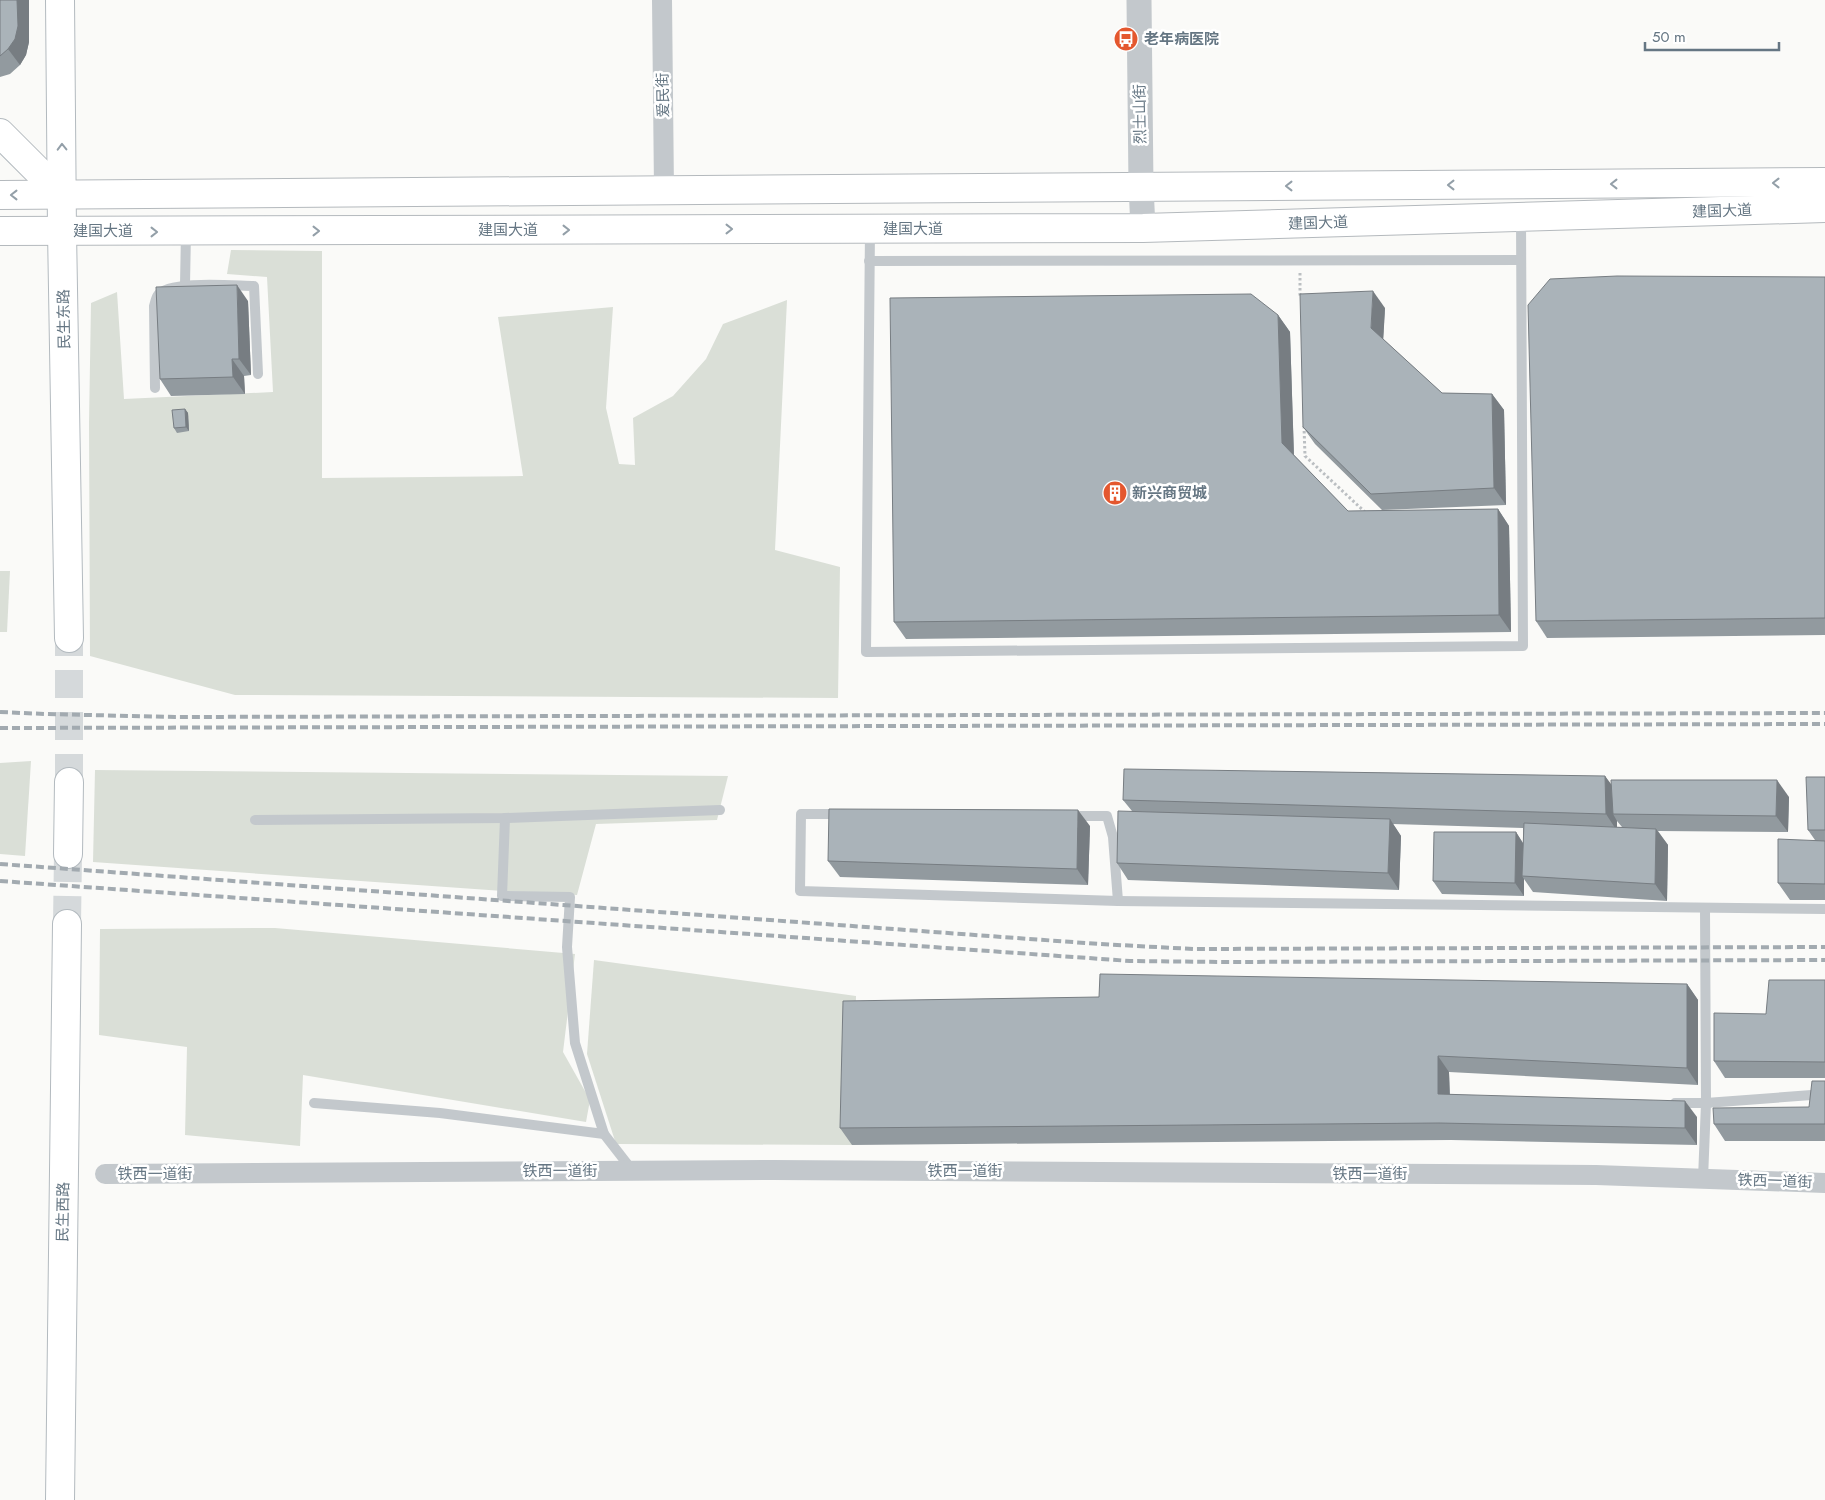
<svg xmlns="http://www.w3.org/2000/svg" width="1825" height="1500" viewBox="0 0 1825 1500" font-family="Jost,'Noto Sans SC',sans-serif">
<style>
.green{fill:#dadfd7}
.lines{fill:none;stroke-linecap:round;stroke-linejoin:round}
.secondary-tunnel{stroke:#d5d9db;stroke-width:28;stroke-dasharray:28 14;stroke-linecap:butt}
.secondary-casing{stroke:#b3babf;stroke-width:30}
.trunk-casing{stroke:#b4b9bd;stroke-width:30}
.path{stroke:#bbbfc2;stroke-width:3;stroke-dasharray:2.5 2.5;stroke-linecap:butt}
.service{stroke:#c3c8cc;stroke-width:10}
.minor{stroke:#c3c8cc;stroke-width:20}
.tertiary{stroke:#c3c8cc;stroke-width:25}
.secondary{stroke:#fff;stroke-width:28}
.trunk{stroke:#fff;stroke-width:28}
.rail{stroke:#a2aab0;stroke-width:4;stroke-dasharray:8 4;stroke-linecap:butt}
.wall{fill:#929a9f;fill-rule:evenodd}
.shaded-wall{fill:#777d82}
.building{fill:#aab3b9;stroke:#777d82}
.oneway{stroke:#939fa8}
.labels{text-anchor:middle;stroke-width:5;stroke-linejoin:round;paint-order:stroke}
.poi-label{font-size:15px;font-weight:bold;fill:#657683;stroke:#fff;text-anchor:start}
.street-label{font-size:15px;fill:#657683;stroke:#fff}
</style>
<rect width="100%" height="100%" fill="#fafaf8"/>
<!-- green -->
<g class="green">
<polygon points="231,250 322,251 322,478 523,476 498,317 613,307 606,408 619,464 635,465 633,418 673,396 706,359 723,324 787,300 775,550 840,567 838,698 235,695 90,656 89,423 91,303 117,292 124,399 273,392 267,277 227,274"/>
<polygon points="0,571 10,571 7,632 0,632"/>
<polygon points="31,761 25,856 0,854 0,763"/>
<polygon points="95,770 728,776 717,820 596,824 577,895 503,891 93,862"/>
<polygon points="275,928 575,954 563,1052 590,1100 586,1122 303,1075 300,1146 185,1135 187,1047 99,1035 100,929"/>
<polygon points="594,960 856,996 852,1145 616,1144 587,1054"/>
</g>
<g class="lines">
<!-- secondary-tunnel -->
<g class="secondary-tunnel">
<polyline points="69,782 69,638"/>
<polyline points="67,924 68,854"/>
</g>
<defs>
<g id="secondary">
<polyline points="60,0 62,231 69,638"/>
<polyline points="0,133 62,195"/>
<polyline points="68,854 69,782"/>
<polyline points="60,1500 67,924"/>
</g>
<g id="trunk">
<polyline points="0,195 1825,182"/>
<polyline points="0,231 1143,228 1825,208"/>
</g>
</defs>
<!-- secondary casing -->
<use href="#secondary" class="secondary-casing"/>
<!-- trunk casing -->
<use href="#trunk" class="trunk-casing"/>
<!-- path -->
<g class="path">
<polyline points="1300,273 1300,297"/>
<polyline points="1304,426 1305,456 1366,513"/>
</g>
<!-- service -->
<g class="service">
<polyline points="870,230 866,652 1523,646 1521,218"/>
<polyline points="869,261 1521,260"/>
<polyline points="185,285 186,232"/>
<path d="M155,388L154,306C155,303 156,297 158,295C169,280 236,286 254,286L258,374"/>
<polyline points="843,814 801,814 800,891 1118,901 1825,909"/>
<polyline points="1070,816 1107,816 1113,837 1118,901"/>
<polyline points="505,818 502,896 570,897 567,947 575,1043 604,1134"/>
<polyline points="255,820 505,818 720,810"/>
<polyline points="314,1103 440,1113 604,1134 632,1170"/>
<polyline points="1675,1103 1706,1103 1825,1094"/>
<polyline points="1703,1179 1706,1103 1705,908"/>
</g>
<!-- minor -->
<g class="minor">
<polyline points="662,0 664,190"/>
<polyline points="105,1174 774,1170 1596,1175 1825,1183"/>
</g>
<!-- tertiary -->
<polyline class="tertiary" points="1139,0 1141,186 1143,228"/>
<!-- secondary -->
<use href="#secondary" class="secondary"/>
<!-- trunk -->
<use href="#trunk" class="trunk"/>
<!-- rail -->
<g class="rail">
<polyline points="0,712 45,714 175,717 1825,713"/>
<polyline points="0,728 1825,724"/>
<polyline points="0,864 1099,944 1194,949 1825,947"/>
<polyline points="0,881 1130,961 1222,962 1825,960"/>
</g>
</g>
<!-- wall -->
<g class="wall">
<polygon points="0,0 29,42 26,55 20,65 10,74 0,77"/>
<polygon points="1825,277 1825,635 1547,638 1536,621"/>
<polygon points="248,301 251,375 244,376 245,394 171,396 160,379"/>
<polygon points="1385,308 1383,339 1442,393 1492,394 1504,410 1506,505 1382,510 1315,444 1303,427"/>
<polygon points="1278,315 1290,332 1294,455 1348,511 1498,509 1509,526 1511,632 906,639 894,622"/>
<polygon points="185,409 188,413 189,431 177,433 174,428"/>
<path d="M1605,776L1611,785L1789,797L1788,832L1658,831L1668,845L1667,901L1533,892L1524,879V896L1442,894L1433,881L1516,832L1523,843V828L1393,824L1401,836L1399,890L1128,880L1117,863L1132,811L1123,800ZM1617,821L1622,827H1617Z"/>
<polygon points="1825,777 1825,900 1790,900 1778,883 1815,840 1808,830"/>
<polygon points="1090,826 1088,885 840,877 828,861"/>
<polygon points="1825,980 1825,1078 1725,1078 1714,1061 1766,1014"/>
<polygon points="1687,984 1698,1000 1698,1085 1449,1072 1450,1094 1697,1117 1697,1145 1451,1140 852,1145 840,1128 1099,997"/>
<polygon points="1825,1081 1825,1141 1725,1141 1714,1124 1809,1107"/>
</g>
<!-- shaded-wall -->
<g class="shaded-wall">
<polygon points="17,0 29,0 29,42 26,55 20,65 8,49"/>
<polygon points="237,285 248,301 251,375 239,359"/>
<polygon points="1373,291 1385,308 1383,344 1371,328"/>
<polygon points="1278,315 1290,332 1294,460 1282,443"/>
<polygon points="232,359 244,376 245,394 233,377"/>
<polygon points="1492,394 1504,410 1506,505 1494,488"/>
<polygon points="185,409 188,413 189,431 186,427"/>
<polygon points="1498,509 1509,526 1511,632 1499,615"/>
<polygon points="1605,776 1617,792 1613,814 1617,821 1617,831 1606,814"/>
<polygon points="1777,780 1789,797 1788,832 1776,816"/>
<polygon points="1078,810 1090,826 1088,885 1077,869"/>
<polygon points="1390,819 1401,836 1399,890 1388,873"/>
<polygon points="1656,829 1668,845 1667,901 1655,884"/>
<polygon points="1516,832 1524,845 1522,876 1524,879 1524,896 1515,883"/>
<polygon points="1687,984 1698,1000 1698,1085 1687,1068"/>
<polygon points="1438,1056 1449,1072 1450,1110 1438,1094"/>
<polygon points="1685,1101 1697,1117 1697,1145 1685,1128"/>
</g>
<!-- building -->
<g class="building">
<polygon points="0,0 17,0 18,26 15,39 8,49 0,56"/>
<polygon points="1617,276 1825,277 1825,618 1536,621 1528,305 1550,279"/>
<polygon points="237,285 239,359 232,359 233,377 160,379 156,287"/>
<polygon points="1373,291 1371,328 1442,393 1492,394 1494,488 1371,494 1303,427 1300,294"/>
<polygon points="1251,294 1278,315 1282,443 1348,511 1498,509 1499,615 894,622 890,298"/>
<polygon points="185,409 186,427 174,428 172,410"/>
<polygon points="1124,769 1605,776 1606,814 1123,800"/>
<polygon points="1806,777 1825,777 1825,830 1808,830"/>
<polygon points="1611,780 1777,780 1776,816 1613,814"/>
<polygon points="829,809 1078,810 1077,869 828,861"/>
<polygon points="1118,811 1390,819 1388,873 1117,863"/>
<polygon points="1524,823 1656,829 1655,884 1522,876"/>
<polygon points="1434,832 1516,832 1515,883 1433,881"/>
<polygon points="1778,839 1825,841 1825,884 1778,883"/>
<polygon points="1100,974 1687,984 1687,1068 1438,1056 1438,1094 1685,1101 1685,1128 1439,1123 840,1128 843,1001 1099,997"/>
<polygon points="1769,980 1825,980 1825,1062 1714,1061 1714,1013 1766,1014"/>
<polygon points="1812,1081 1825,1081 1825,1124 1714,1124 1713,1108 1809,1107"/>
</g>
<!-- one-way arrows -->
<defs><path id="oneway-chevron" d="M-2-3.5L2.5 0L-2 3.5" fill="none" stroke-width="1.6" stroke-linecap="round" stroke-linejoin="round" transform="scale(1.25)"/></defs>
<g class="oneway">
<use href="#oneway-chevron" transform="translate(62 147) rotate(-91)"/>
<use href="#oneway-chevron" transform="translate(1776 183) rotate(180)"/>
<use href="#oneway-chevron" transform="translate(1614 184) rotate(180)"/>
<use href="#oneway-chevron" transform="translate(1451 185) rotate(180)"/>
<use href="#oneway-chevron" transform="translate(1289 186) rotate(180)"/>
<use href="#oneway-chevron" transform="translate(14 195) rotate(-180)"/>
<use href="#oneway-chevron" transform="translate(729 229)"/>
<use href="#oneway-chevron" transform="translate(566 230)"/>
<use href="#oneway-chevron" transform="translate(316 231)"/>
<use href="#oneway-chevron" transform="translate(154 232)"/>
</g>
<!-- icons -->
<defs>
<symbol id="bus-disc" viewBox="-11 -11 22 22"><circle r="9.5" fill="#e4572e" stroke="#fff"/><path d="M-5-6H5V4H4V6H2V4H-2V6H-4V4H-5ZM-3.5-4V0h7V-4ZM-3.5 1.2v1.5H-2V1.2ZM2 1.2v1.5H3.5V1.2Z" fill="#fff"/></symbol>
<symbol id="building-disc" viewBox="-11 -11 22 22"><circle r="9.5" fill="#e4572e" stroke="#fff"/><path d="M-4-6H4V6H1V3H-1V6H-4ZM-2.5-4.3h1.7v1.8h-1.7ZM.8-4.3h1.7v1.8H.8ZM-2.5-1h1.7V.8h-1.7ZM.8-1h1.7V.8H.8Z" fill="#fff"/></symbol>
</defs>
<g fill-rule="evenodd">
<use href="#bus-disc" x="1112" y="25" width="28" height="28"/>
<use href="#building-disc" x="1101" y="479" width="28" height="28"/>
</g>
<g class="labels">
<!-- poi labels -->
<g class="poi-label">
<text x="1144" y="44">老年病医院</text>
<text x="1132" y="498">新兴商贸城</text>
</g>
<!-- street labels -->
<g class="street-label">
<text transform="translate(663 95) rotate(-91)" y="5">爱民街</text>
<text transform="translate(1140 114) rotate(-91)" y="5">烈士山街</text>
<text transform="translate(1722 211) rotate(-2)" y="5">建国大道</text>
<text transform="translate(1318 223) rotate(-2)" y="5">建国大道</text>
<text x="913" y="234">建国大道</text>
<text x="508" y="235">建国大道</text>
<text x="103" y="236">建国大道</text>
<text transform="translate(64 319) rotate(-91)" y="5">民生东路</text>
<text x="560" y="1176">铁西一道街</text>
<text x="965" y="1176">铁西一道街</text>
<text x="155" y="1179">铁西一道街</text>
<text x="1370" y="1179">铁西一道街</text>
<text transform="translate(1775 1181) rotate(2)" y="5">铁西一道街</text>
<text transform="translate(63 1212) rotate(-89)" y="5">民生西路</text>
</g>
</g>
<!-- scale -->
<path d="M1645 42v8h134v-8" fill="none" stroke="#657683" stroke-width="2.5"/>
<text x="1652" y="42" font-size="15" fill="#657683" stroke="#ffffff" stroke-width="4" paint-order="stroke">50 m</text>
</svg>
